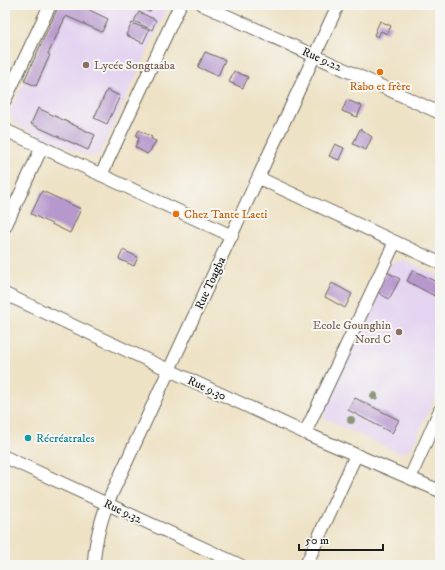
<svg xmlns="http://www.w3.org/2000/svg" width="445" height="570" viewBox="0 0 445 570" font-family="'IM FELL DW Pica',serif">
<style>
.built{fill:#e4d3f1}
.building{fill:#b798cd}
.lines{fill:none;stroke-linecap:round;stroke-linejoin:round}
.minor-casing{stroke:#666157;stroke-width:14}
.minor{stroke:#fff;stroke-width:12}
.tree{fill:#8e977d}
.education-dot{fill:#8d6e63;stroke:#f6f6f2;stroke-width:1.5}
.food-dot{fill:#e8710a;stroke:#f6f6f2;stroke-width:1.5}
.culture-dot{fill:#0f9aa8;stroke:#f6f6f2;stroke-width:1.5}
.labels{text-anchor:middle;stroke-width:4;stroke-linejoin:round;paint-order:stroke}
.street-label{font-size:12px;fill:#1c1c1c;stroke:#f6f6f2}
.education-label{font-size:12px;fill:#785e54;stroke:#f6f6f2;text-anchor:start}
.food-label{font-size:12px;fill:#c56008;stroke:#f6f6f2}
.culture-label{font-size:12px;fill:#0d838f;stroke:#f6f6f2;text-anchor:start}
</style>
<rect width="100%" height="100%" fill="#f6f6f2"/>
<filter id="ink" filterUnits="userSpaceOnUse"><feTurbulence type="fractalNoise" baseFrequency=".025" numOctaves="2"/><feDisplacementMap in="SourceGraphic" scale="8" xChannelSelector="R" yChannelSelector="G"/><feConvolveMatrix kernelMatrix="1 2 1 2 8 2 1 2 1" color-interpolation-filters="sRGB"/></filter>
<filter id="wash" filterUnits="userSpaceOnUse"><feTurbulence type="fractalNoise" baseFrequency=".012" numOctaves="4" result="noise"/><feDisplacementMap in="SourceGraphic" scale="16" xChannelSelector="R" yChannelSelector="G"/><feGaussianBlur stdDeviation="0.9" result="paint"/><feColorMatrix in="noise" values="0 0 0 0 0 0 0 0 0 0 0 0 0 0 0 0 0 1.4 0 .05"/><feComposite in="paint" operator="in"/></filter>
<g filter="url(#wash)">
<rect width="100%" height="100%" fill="#eee2c5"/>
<!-- built -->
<g class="built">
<polygon points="59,5 169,5 100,153 90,157 15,124 10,112"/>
<polygon points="404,260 440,277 440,387 411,449 399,453 325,419 323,408 390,263"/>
</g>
<g id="blocks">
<!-- building -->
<g class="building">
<polygon points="59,5 79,5 108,19 102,32 66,16 48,54 50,55 36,86 24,81"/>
<polygon points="135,5 153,5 150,12"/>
<polygon points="139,12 156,20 152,30 134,21"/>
<polygon points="380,21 391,26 387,34 381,31 378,37 374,35"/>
<polygon points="132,23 149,30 143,43 126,35"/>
<polygon points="205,52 225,60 218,76 198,67"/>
<polygon points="234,71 248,77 243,88 229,82"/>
<polygon points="107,90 120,96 107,124 94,118"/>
<polygon points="347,100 362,106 357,117 342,111"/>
<polygon points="38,108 95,135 88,150 31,124"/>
<polygon points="360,129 372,137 366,150 353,144"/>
<polygon points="139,130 152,137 151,139 156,141 150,151 147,154 135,147 139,138 136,136"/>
<polygon points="335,144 344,148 339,160 329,156"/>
<polygon points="42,191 81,209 70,233 31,214"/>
<polygon points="123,250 138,257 134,266 119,259"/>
<polygon points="413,270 440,284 440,299 407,281"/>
<polygon points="387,272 400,279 389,299 377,292"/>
<polygon points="332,283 352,294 345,308 325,297"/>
<polygon points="355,398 399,420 392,433 348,410"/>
</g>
</g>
</g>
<g filter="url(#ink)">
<use href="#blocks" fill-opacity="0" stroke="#666157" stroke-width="1"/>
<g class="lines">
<defs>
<g id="minor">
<polyline points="203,5 440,113"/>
<polyline points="5,100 50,5"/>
<polyline points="5,130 232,236"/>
<polyline points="101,175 180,5"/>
<polyline points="259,178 440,263"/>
<polyline points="5,227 42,147"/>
<polyline points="5,294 305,433 440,491"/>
<polyline points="305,433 395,242"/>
<polyline points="5,457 240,565"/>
<polyline points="410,478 440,410"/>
<path d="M94,565C94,544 100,524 107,504L338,5"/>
<polyline points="306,565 356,455"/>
</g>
</defs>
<!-- minor casing -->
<use href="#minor" class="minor-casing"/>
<!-- minor -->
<use href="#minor" class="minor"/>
</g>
<!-- trees -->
<g class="tree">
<circle cx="374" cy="396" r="4"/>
<circle cx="351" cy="420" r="4"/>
</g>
</g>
<!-- markers -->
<g class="education-dot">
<circle cx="86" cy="65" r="4"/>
<circle cx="399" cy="332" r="4"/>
</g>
<g class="food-dot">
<circle cx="380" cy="72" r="4"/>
<circle cx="176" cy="214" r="4"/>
</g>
<circle class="culture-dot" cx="28" cy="438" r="4"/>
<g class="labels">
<!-- street labels -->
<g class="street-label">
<text transform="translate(322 59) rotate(24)" y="4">Rue 9.22</text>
<text transform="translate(210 283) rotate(-65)" y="4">Rue Toagba</text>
<text transform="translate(207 388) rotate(25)" y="4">Rue 9.30</text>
<text transform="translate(123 511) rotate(25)" y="4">Rue 9.32</text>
</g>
<!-- education labels -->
<g class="education-label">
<text x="94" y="69">Lycée Songtaaba</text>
<text x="391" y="329" text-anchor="end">Ecole Gounghin<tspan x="391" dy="14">Nord C</tspan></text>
</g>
<!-- food labels -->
<g class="food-label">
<text x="380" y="90">Rabo et frère</text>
<text x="184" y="218" text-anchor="start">Chez Tante Laeti</text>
</g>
<!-- culture labels -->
<g class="culture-label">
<text x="36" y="442">Récréatrales</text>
</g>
</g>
<!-- margin -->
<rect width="445" height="570" fill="none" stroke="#f6f6f2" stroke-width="20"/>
<!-- scale -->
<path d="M299 544v6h84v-6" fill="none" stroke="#1c1c1c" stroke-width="2"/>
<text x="305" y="544" font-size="12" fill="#1c1c1c" stroke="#f6f6f2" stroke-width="3" paint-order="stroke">50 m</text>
</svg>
